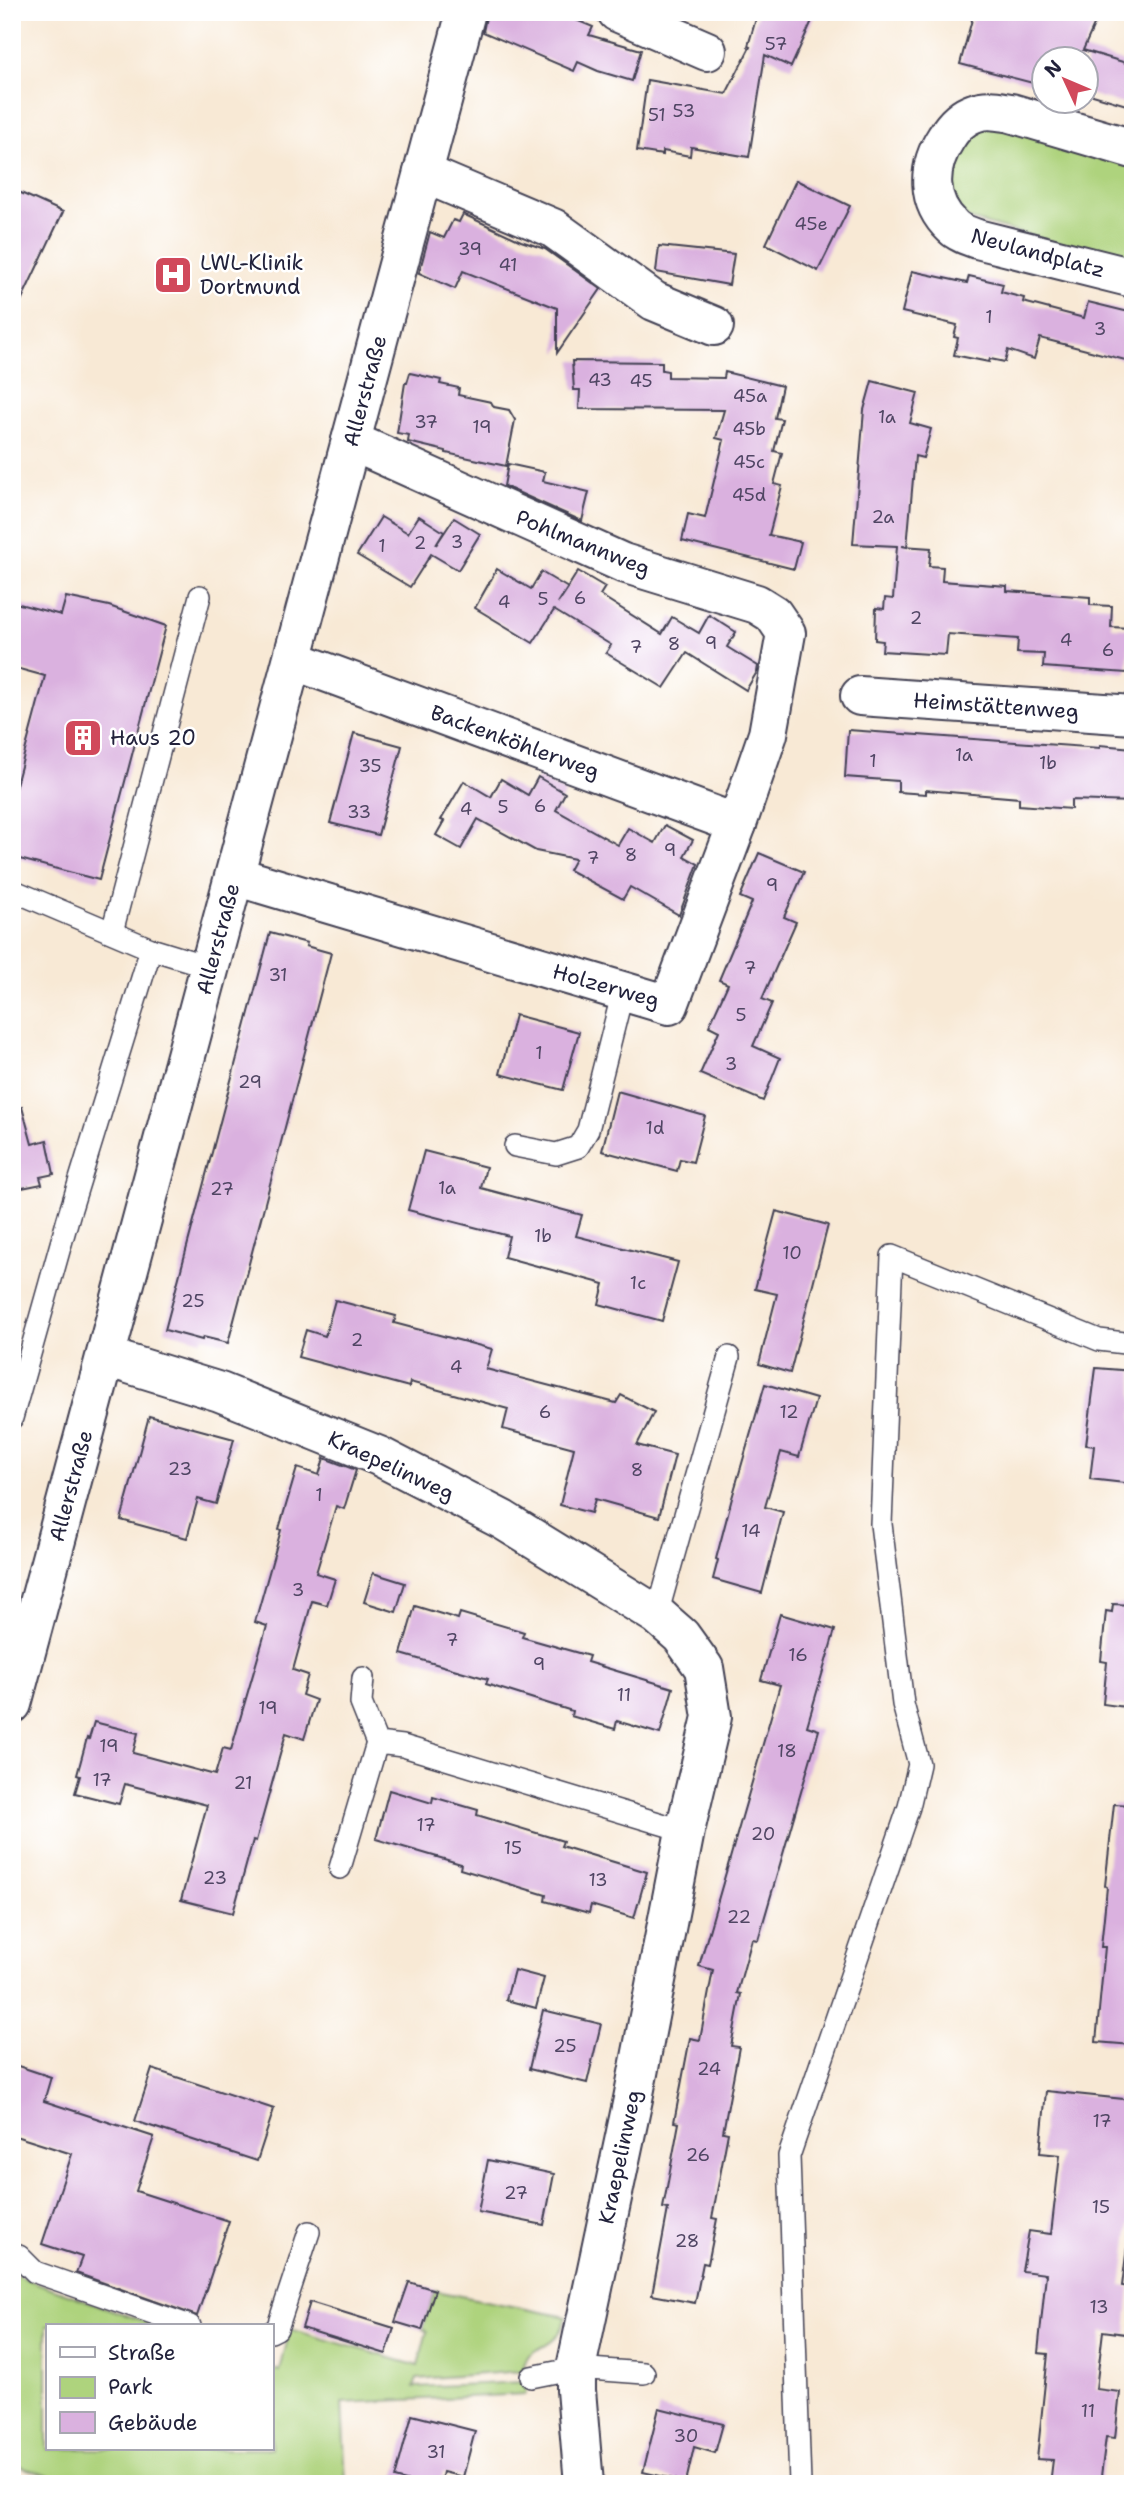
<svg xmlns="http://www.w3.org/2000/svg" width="1145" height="2496" viewBox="0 0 1145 2496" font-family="'Shantell Sans',sans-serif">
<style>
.green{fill:#aed37d;stroke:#687a5c;stroke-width:2}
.building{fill:#dab1df}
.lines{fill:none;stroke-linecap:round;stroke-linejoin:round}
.service-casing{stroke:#424052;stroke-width:24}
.minor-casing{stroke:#424052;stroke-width:42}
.service{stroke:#fff;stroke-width:21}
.minor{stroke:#fff;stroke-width:38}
.labels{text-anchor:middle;stroke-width:5;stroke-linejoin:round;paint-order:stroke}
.number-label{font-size:18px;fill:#504664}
.street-label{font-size:21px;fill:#22223b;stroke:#fff}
.poi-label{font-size:21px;fill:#22223b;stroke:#fff;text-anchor:start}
</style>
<rect width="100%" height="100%" fill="#fff"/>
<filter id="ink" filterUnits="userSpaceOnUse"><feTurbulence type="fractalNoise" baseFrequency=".0143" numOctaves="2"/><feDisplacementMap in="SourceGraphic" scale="14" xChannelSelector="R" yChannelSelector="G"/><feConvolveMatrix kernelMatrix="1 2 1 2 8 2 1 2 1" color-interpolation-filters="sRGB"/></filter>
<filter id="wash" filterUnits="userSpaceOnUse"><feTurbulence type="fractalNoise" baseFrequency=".00686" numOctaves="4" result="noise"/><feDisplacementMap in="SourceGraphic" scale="28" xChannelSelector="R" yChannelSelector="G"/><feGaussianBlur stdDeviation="1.57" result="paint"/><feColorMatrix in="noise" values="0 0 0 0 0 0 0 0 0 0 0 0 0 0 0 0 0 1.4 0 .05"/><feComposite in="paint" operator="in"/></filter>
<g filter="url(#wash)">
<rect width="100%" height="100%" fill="#f8e9d5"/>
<!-- green -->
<g class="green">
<polygon points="997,123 1133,160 1133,264 965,218 947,188 954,151 965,135"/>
<path d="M12,2274L157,2326H47V2449H271V2368L280,2371L290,2329L418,2366L427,2331L422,2329L435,2291L567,2317C564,2325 560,2335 552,2341C537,2353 527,2347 523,2371L417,2379L414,2387L525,2382L526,2394L342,2403L346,2484H53L55,2478L12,2464Z"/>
</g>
<g id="blocks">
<!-- building -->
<g class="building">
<polygon points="487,12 557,12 593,27 589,35 641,50 632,81 598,71 578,62 574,71 483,32"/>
<polygon points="758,12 816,12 791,67 765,55 749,157 691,147 690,156 663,151 663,155 637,151 647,80 726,94 750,47 748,46"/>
<polygon points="974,12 1100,12 1083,50 1133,65 1133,107 1086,93 1086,60 1044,60 1044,86 960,64"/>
<polygon points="796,180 850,206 818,271 766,244"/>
<polygon points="12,189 63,212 12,320"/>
<polygon points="463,214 521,241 545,249 601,289 557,353 557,308 463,271 455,289 419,273 430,232 444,238 453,220 459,222"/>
<polygon points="659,246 734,254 729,285 656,272"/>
<polygon points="912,271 967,283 969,276 1003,284 1001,292 1024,298 1023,302 1084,318 1088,302 1133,313 1133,362 1040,338 1034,359 1008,350 1005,362 990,359 989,362 954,355 958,338 954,337 957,325 902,312"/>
<polygon points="572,361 662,362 662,370 668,371 668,377 724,378 725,372 782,386 775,418 782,419 774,451 782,453 774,484 782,486 769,535 801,542 794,569 682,541 688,514 705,518 724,440 716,438 724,410 579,409 580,390 574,390"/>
<polygon points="410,373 441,380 440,384 459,388 458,395 491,402 494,407 509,410 515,420 506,466 446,453 446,451 408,442 409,435 397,433 405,383 407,383"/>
<polygon points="872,381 918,393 910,423 931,429 923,458 915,456 907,547 902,546 931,548 929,566 943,567 942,581 1007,586 1007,591 1090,597 1090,605 1112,606 1111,627 1130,628 1127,673 1043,667 1044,654 1017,653 1018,639 948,634 946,655 882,651 883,641 875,640 876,608 884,609 885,598 893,599 897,546 853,544 864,410"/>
<polygon points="508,464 545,472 543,481 589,492 582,521 504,486"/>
<polygon points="419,516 444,532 436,545 454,518 480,534 458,570 431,554 410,587 357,555 381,517 408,533"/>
<polygon points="497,569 531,589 541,572 568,588 558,603 578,571 605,587 600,595 662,634 672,617 699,633 709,615 736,632 727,647 758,666 757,672 746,690 687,653 664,688 606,653 611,645 554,610 533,643 475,608"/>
<polygon points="66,597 109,606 166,626 99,880 12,857 12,800 45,676 12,667 12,602 61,615"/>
<polygon points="848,730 1100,748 1100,745 1133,748 1133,802 1071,800 1071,809 1019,805 1019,798 926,790 926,794 898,792 898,781 845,777"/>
<polygon points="354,733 402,746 378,835 330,823"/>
<polygon points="538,777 565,793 556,810 618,845 628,828 655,843 665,825 693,840 684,856 698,864 679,915 630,887 623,899 569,870 575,859 536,851 478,819 461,849 436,835 444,821 441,820 464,781 491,797 501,779 528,795"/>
<polygon points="759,853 804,872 784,917 796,922 762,999 772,1003 753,1046 780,1058 763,1101 700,1074 719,1031 709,1026 728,984 719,980 752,902 740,897"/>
<polygon points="270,933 307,943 306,946 331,953 228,1343 203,1337 202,1340 165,1330"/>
<polygon points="515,1015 579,1032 563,1090 500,1074"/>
<polygon points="617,1091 705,1116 693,1162 680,1159 677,1171 602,1151"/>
<polygon points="22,1107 32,1144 47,1140 54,1174 40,1177 42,1184 12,1190 12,1109"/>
<polygon points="424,1151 486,1167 481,1188 582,1215 576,1236 678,1262 662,1321 599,1304 604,1284 504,1257 509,1236 408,1210"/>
<polygon points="776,1211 828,1225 790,1373 759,1364 777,1294 755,1289"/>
<polygon points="335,1300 396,1316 394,1323 492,1349 486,1369 616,1403 621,1395 654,1412 637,1445 675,1455 659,1517 595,1499 591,1513 560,1505 574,1448 503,1429 508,1409 410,1382 409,1387 298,1357 306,1330 325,1336"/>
<polygon points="1096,1368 1133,1371 1133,1484 1090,1479 1094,1446 1086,1445"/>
<polygon points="765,1384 816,1399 799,1457 781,1452 765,1507 783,1512 762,1593 713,1579 718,1560 716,1559 732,1498"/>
<polygon points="149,1416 234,1439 216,1504 198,1499 187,1538 121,1520"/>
<polygon points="324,1458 356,1470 344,1509 336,1506 316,1573 335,1579 327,1605 312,1601 293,1670 308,1675 302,1695 316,1700 304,1739 286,1733 256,1841 253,1840 233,1913 181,1900 207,1805 125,1784 119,1804 75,1793 80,1776 77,1775 87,1738 89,1739 94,1722 138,1733 133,1753 215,1775 223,1748 231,1750 267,1626 255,1622 281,1530 279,1529 297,1468 319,1475"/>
<polygon points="373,1573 405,1583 396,1612 364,1602"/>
<polygon points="1113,1604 1133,1605 1133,1708 1103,1704 1107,1662 1101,1661 1106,1611 1112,1612"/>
<polygon points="415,1606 458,1619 460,1613 524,1632 522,1637 589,1656 587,1662 673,1688 660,1734 617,1721 615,1729 571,1716 572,1711 486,1684 488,1679 401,1654"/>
<polygon points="780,1614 835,1630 807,1726 819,1730 758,1940 752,1939 737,1993 741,1994 731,2046 739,2047 723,2132 728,2133 712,2218 717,2219 708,2264 703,2263 695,2303 652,2295 668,2209 663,2208 679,2123 674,2122 690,2038 700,2040 713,1970 699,1966 780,1685 761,1680"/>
<polygon points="389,1790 432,1803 433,1797 478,1810 477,1815 563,1841 561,1846 647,1872 634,1918 591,1905 589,1913 545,1901 546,1895 460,1869 461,1864 376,1839"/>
<polygon points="1114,1804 1133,1805 1133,2045 1096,2042 1105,1947 1101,1947 1107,1887 1105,1886"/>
<polygon points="514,1970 544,1978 536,2008 506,2000"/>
<polygon points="543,2010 601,2024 587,2083 529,2069"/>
<polygon points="12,2064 51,2077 44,2101 154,2137 136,2191 229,2221 197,2316 76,2273 82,2257 42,2244 72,2154 12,2135"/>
<polygon points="152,2069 274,2109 257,2161 135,2121"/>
<polygon points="1046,2091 1133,2100 1133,2224 1130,2224 1122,2286 1130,2287 1126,2334 1103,2331 1096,2389 1120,2392 1115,2438 1106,2437 1100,2484 1050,2484 1053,2460 1037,2459 1048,2354 1038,2353 1046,2274 1022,2271 1029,2231 1051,2234 1060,2155 1040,2153"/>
<polygon points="488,2160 554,2174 544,2225 478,2212"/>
<polygon points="409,2282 435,2290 422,2330 395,2322"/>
<polygon points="310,2302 394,2328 386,2354 302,2328"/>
<polygon points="659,2408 723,2424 715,2453 694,2447 686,2482 643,2472"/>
<polygon points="412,2415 475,2431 463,2477 443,2472 440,2484 417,2484 395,2478"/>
</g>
</g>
</g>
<g filter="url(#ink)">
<use href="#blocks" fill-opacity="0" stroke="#424052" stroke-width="2"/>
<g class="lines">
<defs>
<g id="service">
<polyline points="12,890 151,949 210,967"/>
<polyline points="112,932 200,596"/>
<polyline points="515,1146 556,1154 578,1147 588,1130 623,991"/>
<polyline points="12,1418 69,1215 151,949"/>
<polyline points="657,1615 729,1357"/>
<polyline points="363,1678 361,1703 377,1743"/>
<polyline points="340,1868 377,1743 403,1746 685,1831"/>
<polyline points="12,2254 19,2256 35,2272 190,2326"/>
<polyline points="271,2332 277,2329 309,2232"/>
<polyline points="531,2377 576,2368 644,2373"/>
<polyline points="800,2484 789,2156 909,1807 919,1764 903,1704 881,1524 892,1256 1099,1340 1133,1344"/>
</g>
<g id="minor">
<polyline points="617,12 707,51"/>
<path d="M1133,149L1011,113C998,111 987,108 974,113C962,117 952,128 946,138C927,167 926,202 953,227C959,233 969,236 977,239L1133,278"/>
<polyline points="423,173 553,228 654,301 714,326"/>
<polyline points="293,660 737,824"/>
<polyline points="860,696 1133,715"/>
<polyline points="235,876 669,1005 737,824 768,734 786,633 773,614 757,604 623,563 351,441"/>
<polyline points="106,1357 220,1392 379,1456 503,1520 657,1615 681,1636 704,1668 712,1717 685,1831 633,2099 576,2368 576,2390 584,2484"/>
<polyline points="12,1704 466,12"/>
</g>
</defs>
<!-- service casing -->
<use href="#service" class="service-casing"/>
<!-- minor casing -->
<use href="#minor" class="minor-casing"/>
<!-- service -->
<use href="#service" class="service"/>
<!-- minor -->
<use href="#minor" class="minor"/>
</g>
</g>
<!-- icons -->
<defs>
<symbol id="hospital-square" viewBox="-11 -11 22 22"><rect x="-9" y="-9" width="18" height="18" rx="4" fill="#d1495b" stroke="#fff"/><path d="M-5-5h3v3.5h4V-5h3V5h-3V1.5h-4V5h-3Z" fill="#fff"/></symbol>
<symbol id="building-square" viewBox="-11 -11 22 22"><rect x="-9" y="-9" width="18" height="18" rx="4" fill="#d1495b" stroke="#fff"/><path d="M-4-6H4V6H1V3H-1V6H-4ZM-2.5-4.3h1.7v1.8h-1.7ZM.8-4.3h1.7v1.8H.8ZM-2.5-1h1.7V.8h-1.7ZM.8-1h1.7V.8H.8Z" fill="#fff"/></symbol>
</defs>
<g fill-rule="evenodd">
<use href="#hospital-square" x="151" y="253" width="44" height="44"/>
<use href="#building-square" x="61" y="716" width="44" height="44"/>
</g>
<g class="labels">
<!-- number labels -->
<g class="number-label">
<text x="776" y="50">57</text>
<text x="684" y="117">53</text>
<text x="657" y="121">51</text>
<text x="811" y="230">45e</text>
<text x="470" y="255">39</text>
<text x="508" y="271">41</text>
<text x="989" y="323">1</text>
<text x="1100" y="335">3</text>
<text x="600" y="386">43</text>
<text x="641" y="387">45</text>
<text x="750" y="402">45a</text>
<text x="887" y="423">1a</text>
<text x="426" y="428">37</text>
<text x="482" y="433">19</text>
<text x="749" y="435">45b</text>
<text x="749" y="468">45c</text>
<text x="749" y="501">45d</text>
<text x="883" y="523">2a</text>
<text x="457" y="548">3</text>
<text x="420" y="549">2</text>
<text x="382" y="552">1</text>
<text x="580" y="604">6</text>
<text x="543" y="605">5</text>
<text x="504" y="608">4</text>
<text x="916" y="624">2</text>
<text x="1066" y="646">4</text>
<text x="711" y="649">9</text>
<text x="674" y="650">8</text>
<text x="636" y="653">7</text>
<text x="1108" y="656">6</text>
<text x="964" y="761">1a</text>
<text x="873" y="767">1</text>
<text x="1048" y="769">1b</text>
<text x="370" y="772">35</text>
<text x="540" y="812">6</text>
<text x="503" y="813">5</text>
<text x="466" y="815">4</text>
<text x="359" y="818">33</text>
<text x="670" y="856">9</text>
<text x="631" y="861">8</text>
<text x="593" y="864">7</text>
<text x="772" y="891">9</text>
<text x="750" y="974">7</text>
<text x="278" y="981">31</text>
<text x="741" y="1021">5</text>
<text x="539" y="1059">1</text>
<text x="731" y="1070">3</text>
<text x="250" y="1088">29</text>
<text x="655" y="1134">1d</text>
<text x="447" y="1194">1a</text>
<text x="222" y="1195">27</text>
<text x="543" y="1242">1b</text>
<text x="792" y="1259">10</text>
<text x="638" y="1289">1c</text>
<text x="193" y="1307">25</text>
<text x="357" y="1346">2</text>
<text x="456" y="1373">4</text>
<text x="545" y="1418">6</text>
<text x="789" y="1418">12</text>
<text x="180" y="1475">23</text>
<text x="637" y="1476">8</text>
<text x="319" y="1501">1</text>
<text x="751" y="1537">14</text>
<text x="298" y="1596">3</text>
<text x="452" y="1646">7</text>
<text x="798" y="1661">16</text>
<text x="539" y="1670">9</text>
<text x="624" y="1701">11</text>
<text x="268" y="1714">19</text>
<text x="109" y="1752">19</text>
<text x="787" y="1757">18</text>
<text x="102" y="1786">17</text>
<text x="243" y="1789">21</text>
<text x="426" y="1831">17</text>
<text x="763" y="1840">20</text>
<text x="513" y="1854">15</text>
<text x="215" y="1884">23</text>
<text x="598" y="1886">13</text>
<text x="739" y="1923">22</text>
<text x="565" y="2052">25</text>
<text x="709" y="2075">24</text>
<text x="1102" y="2127">17</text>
<text x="698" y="2161">26</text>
<text x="516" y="2199">27</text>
<text x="1101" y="2213">15</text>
<text x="687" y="2247">28</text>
<text x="1099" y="2313">13</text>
<text x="1088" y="2417">11</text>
<text x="686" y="2442">30</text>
<text x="436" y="2458">31</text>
</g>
<!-- street labels -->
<g class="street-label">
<text transform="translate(1038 253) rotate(15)" y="7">Neulandplatz</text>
<text transform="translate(365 391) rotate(-75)" y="7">Allerstraße</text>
<text transform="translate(583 543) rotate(22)" y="7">Pohlmannweg</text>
<text transform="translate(996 706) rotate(4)" y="7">Heimstättenweg</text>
<text transform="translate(515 742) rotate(20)" y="7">Backenköhlerweg</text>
<text transform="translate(218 939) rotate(-75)" y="7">Allerstraße</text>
<text transform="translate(606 986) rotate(16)" y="7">Holzerweg</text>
<text transform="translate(391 1466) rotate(25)" y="7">Kraepelinweg</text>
<text transform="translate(71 1486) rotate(-75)" y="7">Allerstraße</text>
<text transform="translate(620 2157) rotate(-78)" y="7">Kraepelinweg</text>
</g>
<!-- poi labels -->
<g class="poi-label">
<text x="200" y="270">LWL-Klinik<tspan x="200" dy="24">Dortmund</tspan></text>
<text x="110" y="745">Haus 20</text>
</g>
</g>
<!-- margin -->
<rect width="1145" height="2496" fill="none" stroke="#fff" stroke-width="42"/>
<!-- legend -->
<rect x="46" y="2324" width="228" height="126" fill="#ffffff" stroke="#a7a7b1" stroke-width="2"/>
<rect x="60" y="2347" width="35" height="10" fill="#ffffff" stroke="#a7a7b1" stroke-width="2"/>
<text x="108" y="2360" font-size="21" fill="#22223b">Straße</text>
<rect x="60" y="2377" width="35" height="21" fill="#aed37d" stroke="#a7a7b1" stroke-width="2"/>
<text x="108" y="2394" font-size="21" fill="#22223b">Park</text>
<rect x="60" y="2412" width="35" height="21" fill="#dab1df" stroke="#a7a7b1" stroke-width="2"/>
<text x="108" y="2430" font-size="21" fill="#22223b">Gebäude</text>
<!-- north arrow -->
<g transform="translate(1065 80) rotate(314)"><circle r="33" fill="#ffffff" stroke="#a7a7b1" stroke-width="2"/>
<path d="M0-5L12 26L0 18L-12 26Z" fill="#d1495b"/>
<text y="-10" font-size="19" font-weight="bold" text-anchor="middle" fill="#22223b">N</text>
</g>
</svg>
